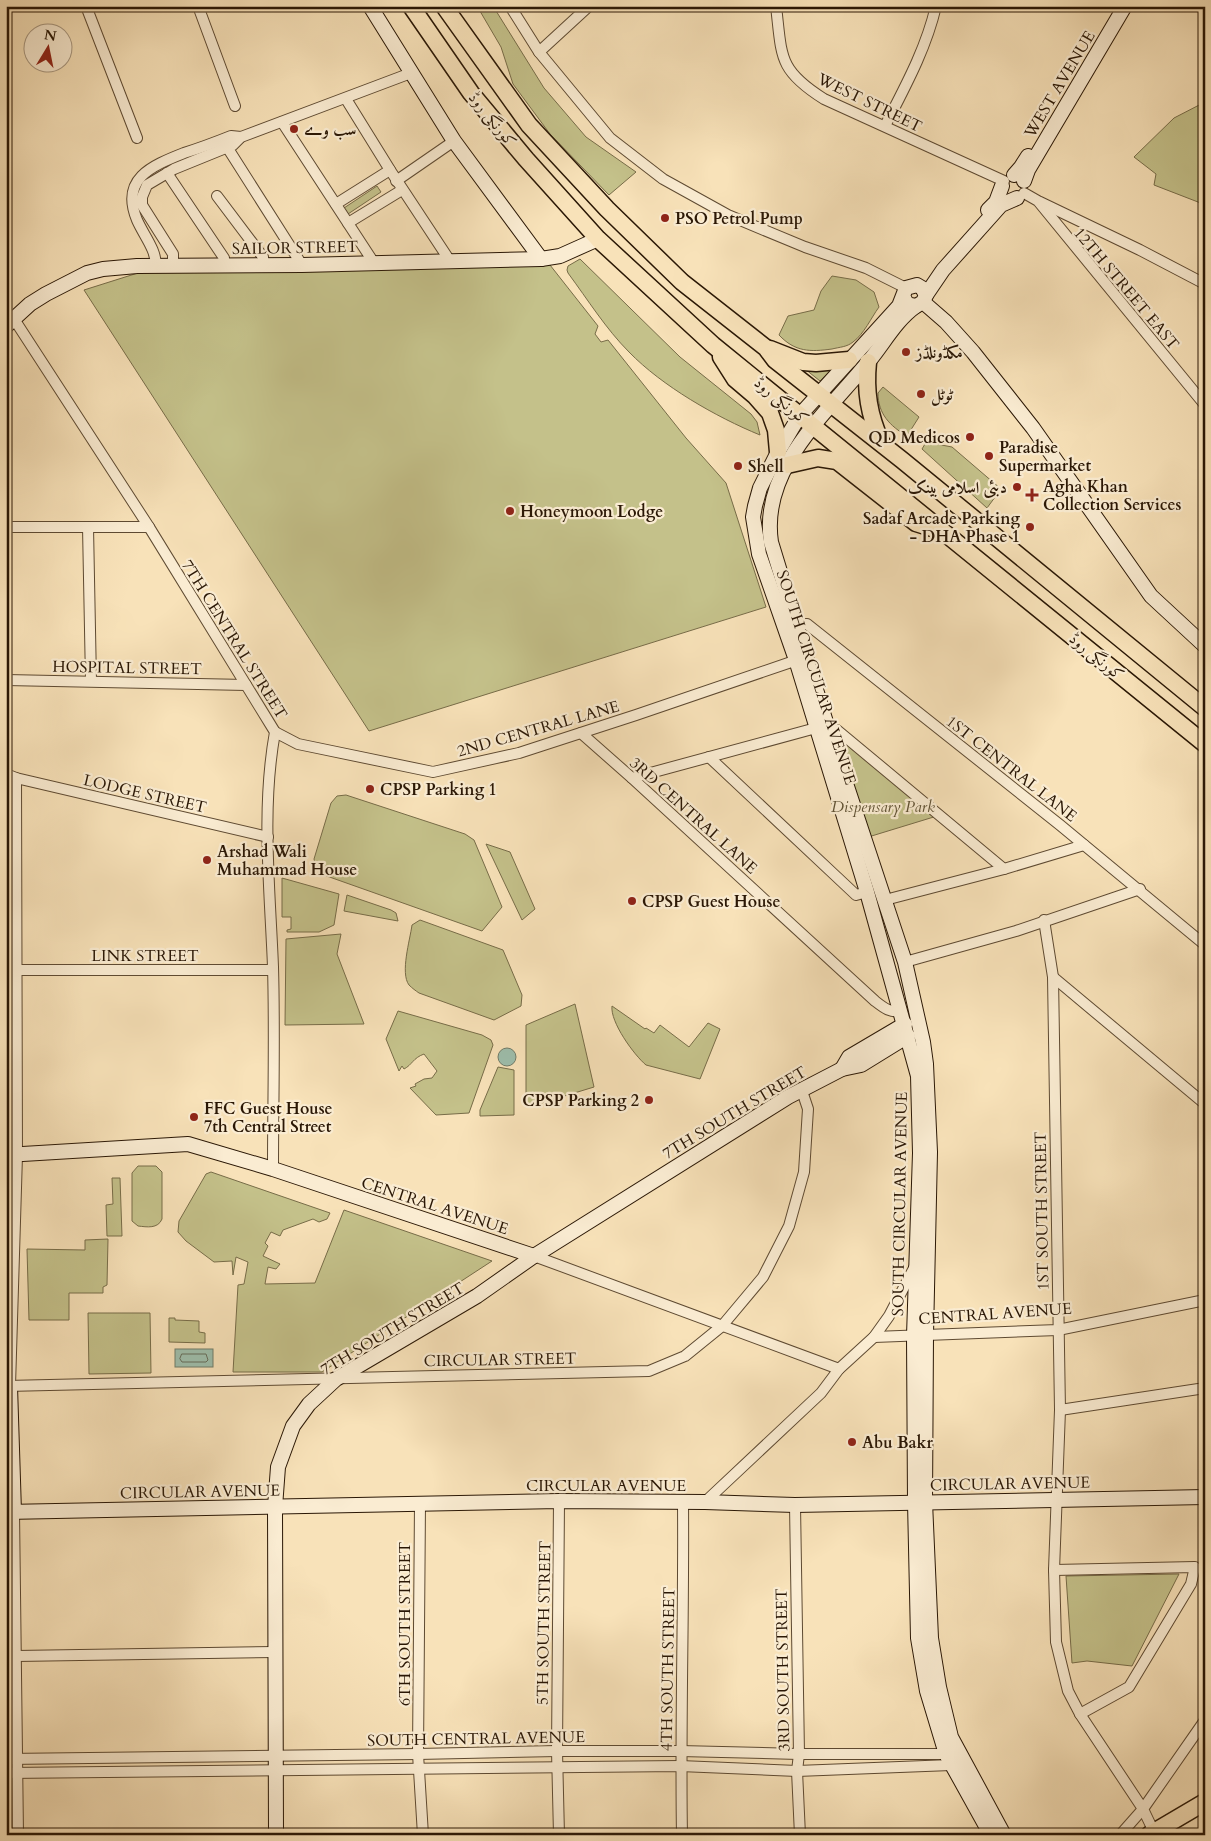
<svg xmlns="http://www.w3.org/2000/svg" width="1211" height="1841" viewBox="0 0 1211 1841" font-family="Cardo,Amiri,serif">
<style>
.green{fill:#c4c18a;stroke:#776c48}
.water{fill:#9dbeac;stroke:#6f7b69}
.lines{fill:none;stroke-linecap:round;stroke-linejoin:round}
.shore{stroke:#646a58;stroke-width:1}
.street-casing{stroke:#5e4a32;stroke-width:12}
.secondary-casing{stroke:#2a1705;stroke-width:16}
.primary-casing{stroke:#2a1705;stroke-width:19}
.street{stroke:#faecd2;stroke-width:10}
.secondary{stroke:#faecd2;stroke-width:14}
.primary{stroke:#f8e2b9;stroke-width:16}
.poi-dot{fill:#8f2418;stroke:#faecd2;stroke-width:2}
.labels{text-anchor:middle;stroke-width:4.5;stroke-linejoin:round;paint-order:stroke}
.street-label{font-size:16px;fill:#2a1705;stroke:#faecd2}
.poi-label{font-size:16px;font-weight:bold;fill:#2a1705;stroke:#faecd2;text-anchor:start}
.park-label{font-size:16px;font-style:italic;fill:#605234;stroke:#faecd2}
</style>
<rect width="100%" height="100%" fill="#f8e2b9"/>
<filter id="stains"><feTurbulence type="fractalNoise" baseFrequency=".004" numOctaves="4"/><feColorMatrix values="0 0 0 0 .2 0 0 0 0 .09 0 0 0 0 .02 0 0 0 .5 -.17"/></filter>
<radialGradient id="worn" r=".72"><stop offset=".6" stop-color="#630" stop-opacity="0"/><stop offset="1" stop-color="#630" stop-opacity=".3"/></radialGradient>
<!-- green -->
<g class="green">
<polygon points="477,6 493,6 544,88 586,137 636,172 609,195 550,134 513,84 501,47"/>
<polygon points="1205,102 1205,208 1198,202 1154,185 1156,174 1134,157 1174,118"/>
<polygon points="377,186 381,192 348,214 344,208"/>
<path d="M580,259L680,357L751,414L757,422L760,435C716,417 662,386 629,352C606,329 588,300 568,273L567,270L568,266Z"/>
<polygon points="550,265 598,326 595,334 601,342 608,340 686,438 726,483 766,607 369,731 84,290 141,272"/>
<path d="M832,276L856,280L874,292L879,307C871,318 864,334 853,342C847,347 840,347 832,349C810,352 795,352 779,335L788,316L814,310L821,291Z"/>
<polygon points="834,367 820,381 805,369"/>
<path d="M883,387L919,417L907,436C890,426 878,414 878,393Z"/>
<polygon points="931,443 952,447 1001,489 987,508 922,449 925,444"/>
<polygon points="837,731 937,816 865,838 830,733"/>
<polygon points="346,795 465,834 474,840 502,907 482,931 321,874 316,868 314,859 331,803 337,796"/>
<polygon points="486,844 510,852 535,909 522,920"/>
<polygon points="282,878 339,894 334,925 319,932 287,932 287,930 291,929 291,917 282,917"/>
<polygon points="347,895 391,910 396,913 398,921 344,911"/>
<path d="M420,920L503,950L522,995L521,1006L494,1020L419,993C416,991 412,988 409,985C400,973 410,940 412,925Z"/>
<polygon points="341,934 337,954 364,1024 285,1025 286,939"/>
<polygon points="575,1004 594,1087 535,1105 529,1105 526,1101 526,1025"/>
<path d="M612,1006L645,1029L646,1028L654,1033L660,1025L689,1047L708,1023L720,1029L700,1079L646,1065C634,1055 610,1022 612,1006Z"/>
<path d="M398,1011L482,1035L491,1040L493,1045L469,1113L436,1115L410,1088L416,1086L415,1084L424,1079L432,1078L437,1071L424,1054C413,1058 412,1065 404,1069L402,1066L399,1071L386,1039Z"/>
<polygon points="498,1067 514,1070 514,1115 480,1116 480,1110"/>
<path d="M138,1166H156L162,1172V1219C158,1229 147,1227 138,1226L132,1221V1173Z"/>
<polygon points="211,1172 330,1213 327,1219 319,1222 313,1219 283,1230 280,1236 271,1232 265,1243 268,1246 263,1256 280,1264 276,1269 268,1267 265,1284 315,1283 344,1210 492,1261 322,1372 233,1372 238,1285 244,1284 248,1262 236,1257 233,1275 232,1261 214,1262 186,1241 178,1232 179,1221 206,1174"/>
<polygon points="112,1178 120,1178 122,1236 107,1236 106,1205 113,1204"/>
<polygon points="108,1239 107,1285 103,1287 103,1293 69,1293 69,1320 29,1320 27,1249 85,1250 85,1240"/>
<polygon points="88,1313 150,1313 151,1373 89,1374"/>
<polygon points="169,1318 175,1318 175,1320 199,1321 199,1332 205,1333 205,1343 169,1342"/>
<polygon points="1179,1574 1132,1666 1087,1661 1072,1663 1066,1576"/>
</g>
<!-- water -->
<g class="water">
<circle cx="507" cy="1057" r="9"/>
<rect x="175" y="1349" width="38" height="18"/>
</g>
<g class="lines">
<!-- shore -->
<polygon class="shore" points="182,1354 206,1354 208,1360 206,1362 182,1362 180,1359"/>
<defs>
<g id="street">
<polyline points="86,6 137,138"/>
<polyline points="198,6 235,106"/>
<polyline points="510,6 539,52 610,138 663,179 728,215 805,247 866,268 906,288"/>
<path d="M776,6C782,57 778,70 824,99L1004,181"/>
<polyline points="539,52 589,6"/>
<polyline points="346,99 390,170 450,261"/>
<polyline points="282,122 374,263"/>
<path d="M885,126C905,87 926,49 936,6"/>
<polyline points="227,147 302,265"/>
<polyline points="167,173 224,258 224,265"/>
<polyline points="396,181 454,141"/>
<polyline points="1024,193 1038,201 1205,405"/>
<polyline points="217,196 263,257 264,265"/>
<polyline points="1040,202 1140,250 1205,284"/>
<polyline points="336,204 390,170"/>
<polyline points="348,223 402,190"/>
<polyline points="173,265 173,254 142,205 142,197 147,185 174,169 233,145 241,137 411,73"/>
<path d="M156,266C156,249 144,236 137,220C120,179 151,166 184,153C200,148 216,142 231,136L241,137"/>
<path d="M14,319L149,527L275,732C261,809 270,889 273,967C275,1035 273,1102 273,1169"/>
<polyline points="6,527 149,527"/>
<polyline points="88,527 91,681"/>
<polyline points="796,626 807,624 1060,825 1205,945"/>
<polyline points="6,680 246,685"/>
<polyline points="275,732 298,744 433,772 519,753 636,715 803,658"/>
<polyline points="829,732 837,730 1004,869"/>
<path d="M581,733L632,778L875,1001C884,1008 890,1013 901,1011"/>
<polyline points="709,757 856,895 867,892"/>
<polyline points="6,774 16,778 17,1155 10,1386"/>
<polyline points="16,778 268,837"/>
<polyline points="632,778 816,728"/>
<polyline points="885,900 1004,869 1084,845"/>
<polyline points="1044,920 1053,977 1060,1410 1054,1570 1056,1642 1068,1691 1080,1714 1143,1809 1120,1835"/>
<polyline points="905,962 1016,931 1140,889"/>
<polyline points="16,970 273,970"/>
<polyline points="1053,977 1205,1104"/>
<polyline points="534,1256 839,1369"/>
<polyline points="874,1337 1058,1330 1205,1300"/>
<polyline points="6,1386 649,1371 685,1356 722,1326 763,1277 789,1226 804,1172 808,1109 802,1091"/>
<polyline points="1060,1410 1205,1388"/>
<polyline points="705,1502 821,1393 839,1369 874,1337 889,1316 915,1266"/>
<polyline points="420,1504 418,1754 423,1835"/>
<polyline points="795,1505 799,1754 797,1771 800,1835"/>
<polyline points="14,1512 18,1835"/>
<polyline points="1054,1570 1195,1567 1191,1584 1129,1687 1080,1714"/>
<polyline points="16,1656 275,1652"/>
<polyline points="6,1759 418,1754 557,1751 680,1751 799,1754 946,1754"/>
<polyline points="6,1773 680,1766 797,1771 951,1765"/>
<polyline points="1154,1832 1143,1809 1205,1720"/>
<polyline points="559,1835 557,1751 559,1501"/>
<path d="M682,1835C680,1724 684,1614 683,1503"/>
</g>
<g id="secondary">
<polyline points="370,6 454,141 541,259"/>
<polyline points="1014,175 1021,167 1028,156"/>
<polyline points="1024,181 1028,170 1125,6"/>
<polyline points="988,210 996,202 1002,186"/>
<polyline points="926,295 943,270 1001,205 1017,198"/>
<polyline points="903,296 907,304 916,306 923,302 926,295 922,288 917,285 906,288 899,306 800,415 778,452 760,488 755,506 753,517 759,554 796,660 867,892 918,1076 920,1153 914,1336 915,1502 918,1638 927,1691 946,1754 991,1835"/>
<polyline points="923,302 946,322 973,352 1033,428 1151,596 1205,646"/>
<path d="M916,306C896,320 884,343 869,361C827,413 760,468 771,542L829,732L905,962L923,1042L926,1064L930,1152L926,1335L925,1502L931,1638L939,1687L951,1737L1004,1835"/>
<polyline points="6,326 30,304 46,294 87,273 103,269 137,266 302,265 541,259 560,256 598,239"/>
<polyline points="842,1069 849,1057 905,1024"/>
<polyline points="6,1155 188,1144 273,1169 534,1256"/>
<polyline points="10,1386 14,1512"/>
<polyline points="6,1512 559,1501 705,1502 795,1505 1205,1497"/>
<polyline points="276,1835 275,1507 278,1467 293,1426 309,1404 336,1379 477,1296 534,1256 788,1097 842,1069 861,1065 908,1036"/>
</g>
<g id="primary">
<polyline points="411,6 471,93 526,159 598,239 713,345 1205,744"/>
<polyline points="444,6 529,125 607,209 682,282 766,348 775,360 902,460 1205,708"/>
<polyline points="770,349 803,362 816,363 849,360"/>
<polyline points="721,357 735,379 755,396 770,413 776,430 778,452"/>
<path d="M868,362C865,391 869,415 881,442"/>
<polyline points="787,465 818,458 837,461 916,523 932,528"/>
<polyline points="1149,1835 1205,1802"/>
</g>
</defs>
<!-- street casing -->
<use href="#street" class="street-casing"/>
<!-- secondary casing -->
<use href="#secondary" class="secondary-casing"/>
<!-- primary casing -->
<use href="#primary" class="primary-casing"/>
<!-- street -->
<use href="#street" class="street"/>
<!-- secondary -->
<use href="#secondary" class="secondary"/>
<!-- primary -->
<use href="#primary" class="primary"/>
</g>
<!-- markers -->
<g class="poi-dot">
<circle cx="294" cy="129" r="5"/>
<circle cx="665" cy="218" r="5"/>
<circle cx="906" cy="352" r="5"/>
<circle cx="921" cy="394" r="5"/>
<circle cx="970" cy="437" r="5"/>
<circle cx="989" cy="456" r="5"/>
<circle cx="738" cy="466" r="5"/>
<circle cx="1017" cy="487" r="5"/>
<path d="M1029.5 487.5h5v5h5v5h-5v5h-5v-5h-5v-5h5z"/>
<circle cx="510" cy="511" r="5"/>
<circle cx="1030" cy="527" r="5"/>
<circle cx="370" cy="789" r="5"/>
<circle cx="207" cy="860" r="5"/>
<circle cx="632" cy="901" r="5"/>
<circle cx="649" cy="1100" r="5"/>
<circle cx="194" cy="1117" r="5"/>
<circle cx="852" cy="1442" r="5"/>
</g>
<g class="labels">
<!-- street labels -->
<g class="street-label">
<text transform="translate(1059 84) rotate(-59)" y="6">WEST AVENUE</text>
<text transform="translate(870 102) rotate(26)" y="6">WEST STREET</text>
<text transform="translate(493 119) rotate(51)" y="6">کورنگی روڈ</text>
<text transform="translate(295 247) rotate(-1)" y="6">SAILOR STREET</text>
<text transform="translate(1127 288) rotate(50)" y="6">12TH STREET EAST</text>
<text transform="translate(782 400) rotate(39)" y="6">کورنگی روڈ</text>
<text transform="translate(235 639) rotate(58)" y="6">7TH CENTRAL STREET</text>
<text transform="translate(1097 656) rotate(39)" y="6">کورنگی روڈ</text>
<text transform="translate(127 667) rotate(1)" y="6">HOSPITAL STREET</text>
<text transform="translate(817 677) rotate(72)" y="6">SOUTH CIRCULAR AVENUE</text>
<text transform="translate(538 728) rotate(-16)" y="6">2ND CENTRAL LANE</text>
<text transform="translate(1012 768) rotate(38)" y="6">1ST CENTRAL LANE</text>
<text transform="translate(145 793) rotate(13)" y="6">LODGE STREET</text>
<text transform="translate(694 815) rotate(42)" y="6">3RD CENTRAL LANE</text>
<text x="145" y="961">LINK STREET</text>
<text transform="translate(734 1112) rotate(-31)" y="6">7TH SOUTH STREET</text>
<text transform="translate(899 1204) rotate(-89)" y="6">SOUTH CIRCULAR AVENUE</text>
<text transform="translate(435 1205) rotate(18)" y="6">CENTRAL AVENUE</text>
<text transform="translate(1041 1211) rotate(-91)" y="6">1ST SOUTH STREET</text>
<text transform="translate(995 1313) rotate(-4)" y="6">CENTRAL AVENUE</text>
<text transform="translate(392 1328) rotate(-31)" y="6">7TH SOUTH STREET</text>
<text transform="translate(500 1359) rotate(-1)" y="6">CIRCULAR STREET</text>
<text transform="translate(1010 1483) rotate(-1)" y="6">CIRCULAR AVENUE</text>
<text x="606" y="1491">CIRCULAR AVENUE</text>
<text transform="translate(200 1491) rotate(-1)" y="6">CIRCULAR AVENUE</text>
<text transform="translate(543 1623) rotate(-89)" y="6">5TH SOUTH STREET</text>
<text transform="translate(404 1624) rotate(-90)" y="6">6TH SOUTH STREET</text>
<text transform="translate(667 1669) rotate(-89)" y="6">4TH SOUTH STREET</text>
<text transform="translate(782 1670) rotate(-91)" y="6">3RD SOUTH STREET</text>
<text transform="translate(476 1738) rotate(-1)" y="6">SOUTH CENTRAL AVENUE</text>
</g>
<!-- poi labels -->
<g class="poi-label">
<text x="304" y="135">سب وے</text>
<text x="675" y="224">PSO Petrol Pump</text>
<text x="916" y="358">مکڈونلڈز</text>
<text x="931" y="400">ٹوٹل</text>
<text x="960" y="443" text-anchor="end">QD Medicos</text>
<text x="999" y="453">Paradise<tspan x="999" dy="18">Supermarket</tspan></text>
<text x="748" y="472">Shell</text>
<text x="1043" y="492">Agha Khan<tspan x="1043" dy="18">Collection Services</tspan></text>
<text x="1007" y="493" text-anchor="end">دبئی اسلامی بینک</text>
<text x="520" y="517">Honeymoon Lodge</text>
<text x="1020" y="524" text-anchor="end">Sadaf Arcade Parking<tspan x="1020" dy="18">- DHA Phase 1</tspan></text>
<text x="380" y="795">CPSP Parking 1</text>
<text x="217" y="857">Arshad Wali<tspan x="217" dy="18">Muhammad House</tspan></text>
<text x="642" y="907">CPSP Guest House</text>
<text x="639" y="1106" text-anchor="end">CPSP Parking 2</text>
<text x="204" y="1114">FFC Guest House<tspan x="204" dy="18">7th Central Street</tspan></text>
<text x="862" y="1448">Abu Bakr</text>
</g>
<!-- park labels -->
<g class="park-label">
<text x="883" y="812">Dispensary Park</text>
</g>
</g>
<!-- margin -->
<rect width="1211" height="1841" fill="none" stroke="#f8e2b9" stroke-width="25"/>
<rect x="8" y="8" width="1196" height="1826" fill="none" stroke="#2a1705" stroke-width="2.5"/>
<rect x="12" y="12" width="1186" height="1816" fill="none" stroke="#2a1705"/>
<!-- north arrow -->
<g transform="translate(48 48) rotate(10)"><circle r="24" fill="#faecd2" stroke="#a79780"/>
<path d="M0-4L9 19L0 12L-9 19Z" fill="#8f2418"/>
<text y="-8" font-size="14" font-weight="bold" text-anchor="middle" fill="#2a1705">N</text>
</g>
<rect width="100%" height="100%" filter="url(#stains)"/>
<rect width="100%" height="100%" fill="url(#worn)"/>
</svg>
